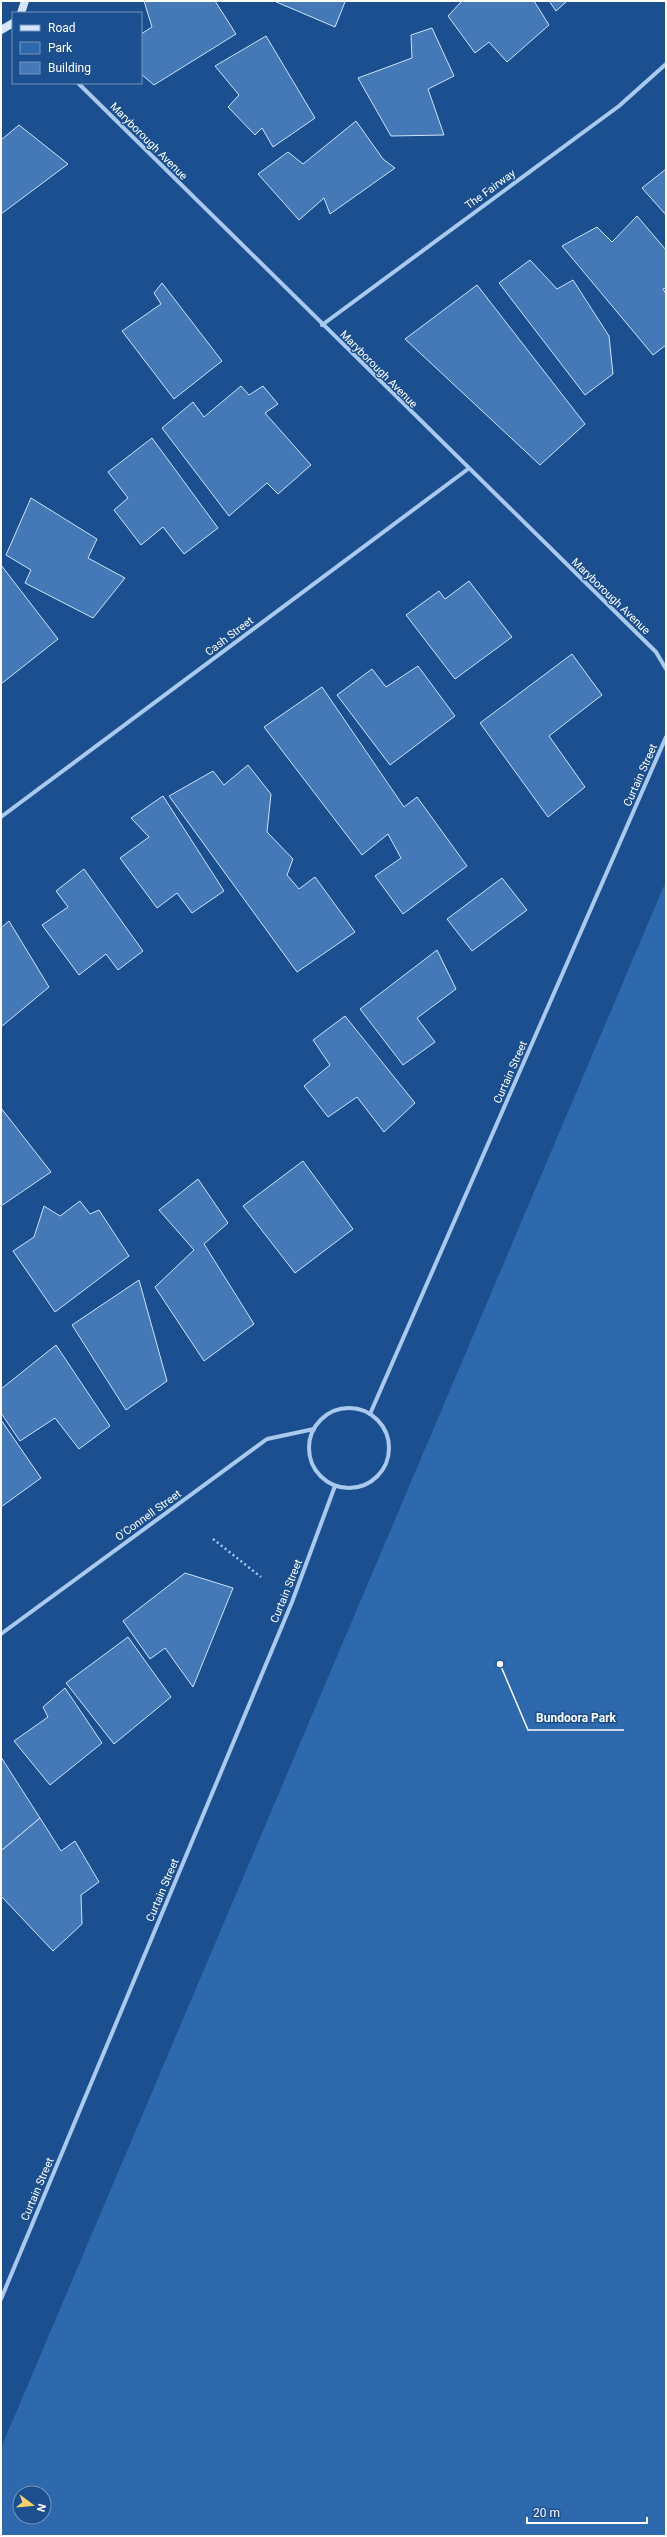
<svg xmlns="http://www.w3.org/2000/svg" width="667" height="2537" viewBox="0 0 667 2537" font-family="Roboto,sans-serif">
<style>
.green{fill:#2e69ad;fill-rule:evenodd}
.building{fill:#4478b7;stroke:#cfe3fa}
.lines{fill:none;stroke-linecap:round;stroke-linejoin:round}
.path{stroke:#a9c9ee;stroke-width:2.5;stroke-dasharray:2 3;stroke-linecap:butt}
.street{stroke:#a9c9ee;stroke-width:4}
.secondary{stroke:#d6e6fa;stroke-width:8}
.labels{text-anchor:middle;stroke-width:3;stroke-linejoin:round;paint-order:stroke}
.street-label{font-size:11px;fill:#fff;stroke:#1b4f8f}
.leader{fill:none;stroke:#fff;stroke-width:1.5}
.callout-dot{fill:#fff;stroke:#1b4f8f;stroke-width:1.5}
.callout-label{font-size:12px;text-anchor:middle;font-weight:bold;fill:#fff;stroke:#1b4f8f;stroke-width:3;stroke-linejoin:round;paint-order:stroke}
</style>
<rect width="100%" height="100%" fill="#1b4f8f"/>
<!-- green -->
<path class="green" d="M666,881V2536H1V2448ZM20,2493H44V2517H20Z"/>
<!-- building -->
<g class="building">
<polygon points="144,1 215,1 236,34 154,85 141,74 141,34 152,27"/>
<polygon points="274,1 342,1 345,2 335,27"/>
<polygon points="462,1 534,1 549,25 507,62 489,42 475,53 448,16"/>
<polygon points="549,1 567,1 556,11"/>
<polygon points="432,28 454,76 428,89 444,135 391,136 358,78 412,58 411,35"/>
<polygon points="266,36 315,118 273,147 262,128 255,135 228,107 239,95 215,66"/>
<polygon points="356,121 383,159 395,168 330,214 324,198 299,220 258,174 288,152 303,164"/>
<polygon points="19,125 68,164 1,214 1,140"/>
<polygon points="666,169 666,215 642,188"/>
<polygon points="637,216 666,250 666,288 663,289 666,294 666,345 653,355 562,246 597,227 612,242"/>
<polygon points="530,260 557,289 573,280 609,336 613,374 585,395 499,283"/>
<polygon points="162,283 222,361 174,399 122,331 161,304 154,293"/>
<polygon points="477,285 585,424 540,465 405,339"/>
<polygon points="241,386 249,395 263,386 278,404 265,413 311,465 278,494 267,483 229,516 162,428 193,402 204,417"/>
<polygon points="152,438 218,528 184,554 163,527 141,545 114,510 128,498 108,472"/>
<polygon points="31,498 97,539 88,558 125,578 93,618 25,583 31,570 6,555"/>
<polygon points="1,565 58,639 1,684"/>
<polygon points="469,581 512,637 455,679 406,615 439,591 445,599"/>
<polygon points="572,654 602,695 549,736 585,787 548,817 480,723"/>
<polygon points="418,666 455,716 390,765 337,695 372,669 386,687"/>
<polygon points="322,687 404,807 417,797 467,866 403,914 375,876 401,858 388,834 362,855 264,727"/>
<polygon points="248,765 271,794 267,832 293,859 287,875 299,889 315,877 355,932 297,972 169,796 213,771 224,785"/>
<polygon points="163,796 224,891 192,913 177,893 157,908 120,858 149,837 131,818"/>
<polygon points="84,869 143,951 118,970 106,954 79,975 42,925 68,907 56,891"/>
<polygon points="502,878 527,910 472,951 447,919"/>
<polygon points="9,921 49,987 1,1027 1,928"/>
<polygon points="437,950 456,989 417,1018 435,1042 403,1065 360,1009"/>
<polygon points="345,1016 415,1103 384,1132 357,1097 328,1117 304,1086 330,1065 313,1040"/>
<polygon points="1,1108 51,1172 1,1206"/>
<polygon points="303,1161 353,1229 295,1273 243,1206"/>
<polygon points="198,1179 228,1223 204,1244 254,1324 204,1361 155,1287 194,1250 159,1210"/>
<polygon points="80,1201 90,1214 99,1210 129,1256 55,1312 13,1251 34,1237 44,1206 60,1216"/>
<polygon points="139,1280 167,1381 126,1410 72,1325"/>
<polygon points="56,1345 110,1426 79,1449 55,1418 20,1441 1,1413 1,1389"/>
<polygon points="1,1420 41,1478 1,1507"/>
<polygon points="185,1573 233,1588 193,1687 165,1648 150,1659 123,1621"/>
<polygon points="128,1637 171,1697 114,1744 66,1683"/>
<polygon points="65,1688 102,1743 50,1785 14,1741 48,1717 43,1707"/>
<polygon points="1,1757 40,1818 1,1851"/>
<polygon points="40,1818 61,1851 75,1841 99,1882 81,1895 82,1924 53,1951 1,1896 1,1851"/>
</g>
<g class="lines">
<!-- path -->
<polyline class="path" points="213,1539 261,1577"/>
<!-- street -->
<g class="street">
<polyline points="78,83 656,652 666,669"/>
<polyline points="322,325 619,106 666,64"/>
<polyline points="1,817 468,469"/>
<circle cx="349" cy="1448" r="40"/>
<polyline points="370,1414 666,737"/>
<polyline points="1,1634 267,1439 314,1429"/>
<polyline points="1,2299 292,1602 335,1486"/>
</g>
<!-- secondary -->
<g class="secondary">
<polyline points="21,13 25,1"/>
<polyline points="1,30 13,23"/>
</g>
</g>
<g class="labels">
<!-- street labels -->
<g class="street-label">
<text transform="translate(149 141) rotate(45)" y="4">Maryborough Avenue</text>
<text transform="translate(490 189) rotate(-36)" y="4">The Fairway</text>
<text transform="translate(379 369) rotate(45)" y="4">Maryborough Avenue</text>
<text transform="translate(611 596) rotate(44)" y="4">Maryborough Avenue</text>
<text transform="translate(229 636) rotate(-37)" y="4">Cash Street</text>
<text transform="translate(640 775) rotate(-66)" y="4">Curtain Street</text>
<text transform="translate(510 1072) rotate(-66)" y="4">Curtain Street</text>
<text transform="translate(148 1515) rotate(-36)" y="4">O'Connell Street</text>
<text transform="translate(286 1591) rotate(-68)" y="4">Curtain Street</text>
<text transform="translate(162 1890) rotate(-67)" y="4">Curtain Street</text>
<text transform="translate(37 2189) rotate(-67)" y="4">Curtain Street</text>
</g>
</g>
<!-- callouts -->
<path class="leader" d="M500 1664L528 1730H624"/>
<circle class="callout-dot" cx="500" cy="1664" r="4"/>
<g class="callout-label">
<text x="576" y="1722">Bundoora Park</text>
</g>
<!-- border -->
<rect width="667" height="2537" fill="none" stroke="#ffffff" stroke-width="4"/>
<!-- legend -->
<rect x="12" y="12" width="130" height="72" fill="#1b4f8f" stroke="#7695bc"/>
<rect x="20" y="25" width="20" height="6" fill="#d6e6fa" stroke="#7695bc"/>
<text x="48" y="32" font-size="12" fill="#ffffff">Road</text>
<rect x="20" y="42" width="20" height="12" fill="#2e69ad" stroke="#7695bc"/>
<text x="48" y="52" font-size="12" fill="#ffffff">Park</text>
<rect x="20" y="62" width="20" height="12" fill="#4478b7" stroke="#7695bc"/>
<text x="48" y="72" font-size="12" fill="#ffffff">Building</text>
<!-- north arrow -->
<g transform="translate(32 2505) rotate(106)"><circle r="19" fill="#1b4f8f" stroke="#7695bc"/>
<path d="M0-3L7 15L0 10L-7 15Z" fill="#ffd166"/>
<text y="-6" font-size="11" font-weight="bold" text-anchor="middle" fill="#ffffff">N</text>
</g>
<!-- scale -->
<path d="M527 2517v6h120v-6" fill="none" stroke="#ffffff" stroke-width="2"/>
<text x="533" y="2517" font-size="12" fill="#ffffff" stroke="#1b4f8f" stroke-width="3" paint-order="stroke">20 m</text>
</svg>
